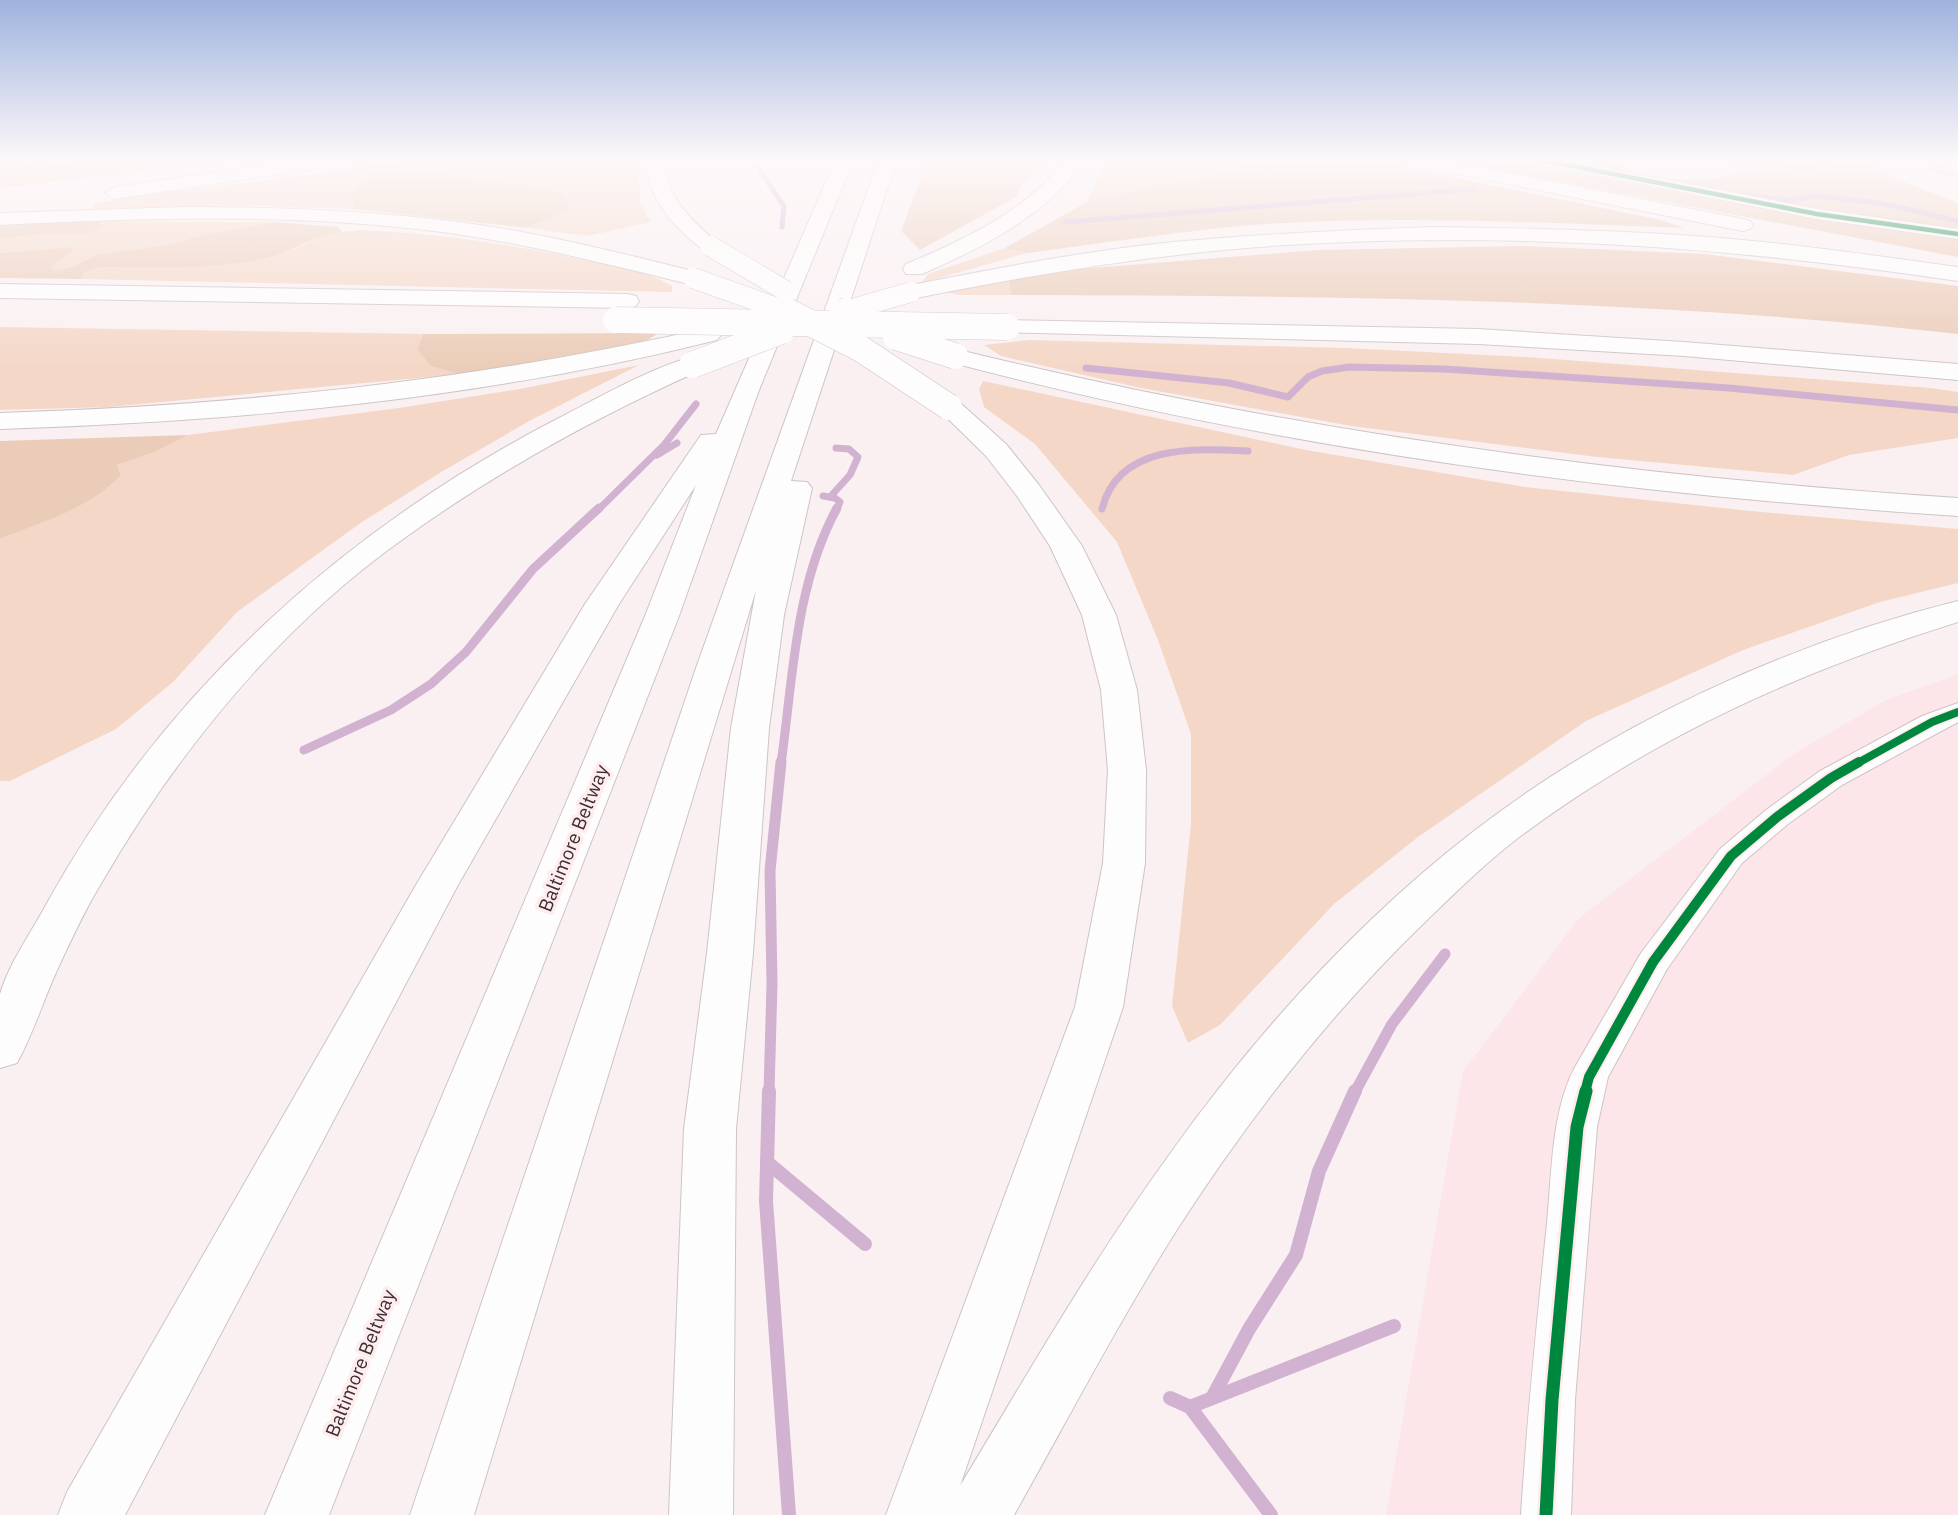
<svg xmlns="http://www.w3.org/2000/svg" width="1958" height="1515" viewBox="0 0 1958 1515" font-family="'IBM Plex Sans',sans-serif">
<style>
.built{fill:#fce6e9}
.green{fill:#f4d7c6}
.forest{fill:#ebccb8}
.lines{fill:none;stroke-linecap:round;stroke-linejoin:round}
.stream-far4{stroke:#d1b2d1;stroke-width:5}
.stream-far3{stroke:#d1b2d1;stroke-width:7}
.stream-far2{stroke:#d1b2d1;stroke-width:9}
.stream-far1{stroke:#d1b2d1;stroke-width:11}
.stream{stroke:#d1b2d1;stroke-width:14}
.building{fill:#e0d7da;stroke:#cbc2c5;stroke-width:2}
.lane-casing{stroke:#cdc4c5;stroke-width:2}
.street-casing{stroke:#cdc4c5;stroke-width:2}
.highway-casing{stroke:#cdc4c5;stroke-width:2}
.lane{fill:#fefdfd;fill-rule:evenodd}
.street{fill:#fefdfd;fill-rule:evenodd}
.highway{fill:#fefdfd;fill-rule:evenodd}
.highway-bridge-far1-casing{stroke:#cdc4c5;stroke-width:21;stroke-linecap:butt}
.highway-bridge-casing{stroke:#cdc4c5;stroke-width:27;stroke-linecap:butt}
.highway-bridge-far1{stroke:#fefdfd;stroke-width:20}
.highway-bridge{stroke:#fefdfd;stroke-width:26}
.cycleway-far3-casing{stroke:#feecee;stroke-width:7}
.cycleway-far2-casing{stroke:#feecee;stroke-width:11}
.cycleway-far1-casing{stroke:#feecee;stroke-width:14}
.cycleway-casing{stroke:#feecee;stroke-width:18}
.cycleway-far3{stroke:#00873e;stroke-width:4.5}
.cycleway-far2{stroke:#00873e;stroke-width:8}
.cycleway-far1{stroke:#00873e;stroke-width:10}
.cycleway{stroke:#00873e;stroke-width:13}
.labels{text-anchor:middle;stroke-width:7;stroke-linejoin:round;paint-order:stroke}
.street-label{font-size:19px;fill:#3c3132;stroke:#feecee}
</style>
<rect width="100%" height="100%" fill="#faf0f2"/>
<!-- built -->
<polygon class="built" points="1958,674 1958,1515 1386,1515 1463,1071 1579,918 1795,753 1886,700"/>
<!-- green -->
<g class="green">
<polygon points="5,159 25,159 33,168 86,159 250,159 0,188 0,162"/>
<path d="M401,159H638L640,204L651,222L587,236L527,228L569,210L565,193L446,175L351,196L355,209L232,205L93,209L96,203C197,185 300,180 401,159Z"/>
<polygon points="925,159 1053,159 1021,185 919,183"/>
<polygon points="1107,159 1264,159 1221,173 1087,202"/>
<path d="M1817,162L1827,168C1808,182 1779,173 1758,168Z"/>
<polygon points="96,221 274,222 207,234 167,245 96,255 72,267 52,271 50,268 73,250 68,247 0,253 0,239 105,224"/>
<path d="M360,230C438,233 514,245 590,261C618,267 647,271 672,286V292L81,279L85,272L102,267H166L293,249L329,233Z"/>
<polygon points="1005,248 1027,253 922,283 928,274"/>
<polygon points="1008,278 1011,295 960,295 941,291"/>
<polygon points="0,327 423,334 417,349 461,374 108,407 0,410"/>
<polygon points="1029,340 1346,348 1527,357 1930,388 1958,392 1958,438 1849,455 1793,475 1597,457 1351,426 1141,388 1001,356 984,345"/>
<path d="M639,365L531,420L443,471L362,522L237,612L173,682L116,729L10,781H0V539C42,522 90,509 121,475L117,465L155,452L188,435L399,408L520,389Z"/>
<polygon points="983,381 1306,450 1525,487 1750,511 1958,529 1958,583 1880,602 1743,650 1586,721 1418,837 1334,904 1220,1025 1188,1043 1172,1006 1191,824 1191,734 1158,640 1117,542 1035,444 984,407 979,389"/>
</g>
<!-- forest -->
<g class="forest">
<path d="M1264,159H1363L1661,220L1684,228C1545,223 1404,215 1265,224C1185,230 1106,243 1027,253L1005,248L1087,202L1221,173Z"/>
<polygon points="1439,159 1506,159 1818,219 1958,239 1958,257"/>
<path d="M1592,159H1614C1630,178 1687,182 1711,179C1727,177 1744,167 1759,168C1781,169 1806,184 1827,169L1817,162L1822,159H1860L1897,179L1958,203V230L1842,213L1591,167Z"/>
<polygon points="378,164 565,193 569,210 527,228 355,209 351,196"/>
<polygon points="919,183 1021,185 1016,197 920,250 901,231"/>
<path d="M96,221L106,225C84,239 59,233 34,235C23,236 11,237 0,239V226Z"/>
<path d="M274,222L338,227L342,232C314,235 292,252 265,258C213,270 155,267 102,267L85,272L81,279L0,278V253L69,247L74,250L51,267L53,271L72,267L96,255L167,245L207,234Z"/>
<path d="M1522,246L1704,254L1958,286V334C1643,298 1327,296 1011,295L1008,278L1054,271L1318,250Z"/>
<polygon points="659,333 644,342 461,374 431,366 417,349 423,334"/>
<path d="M188,435L155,452L117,465L121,475C90,509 42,522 0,539V441Z"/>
</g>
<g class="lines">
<!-- stream-far4 -->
<g class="stream-far4">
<polyline points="752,159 784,206 782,227"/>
<polyline points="1601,159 1613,171"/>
<polyline points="1589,180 1603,175"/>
<polyline points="1742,195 1790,200 1817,196 1880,203 1958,221"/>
<polyline points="1066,222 1476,189"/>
</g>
<!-- stream-far3 -->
<g class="stream-far3">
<polyline points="1086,368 1229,383 1288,397 1308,377 1322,371 1349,367 1444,369 1729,388 1958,410"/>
<polyline points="657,455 677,443"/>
<polyline points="823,496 835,498 840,502 836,510"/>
<polyline points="830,497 850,475 858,457 849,449 836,448"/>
<path d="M1102,509C1118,444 1194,448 1248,451"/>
<polyline points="598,510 664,445 696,404"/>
</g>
<!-- stream-far2 -->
<g class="stream-far2">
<polyline points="304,750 391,710 431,684 466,652 533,569 599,508"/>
<path d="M781,764C793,678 795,585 837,508"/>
</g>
<!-- stream-far1 -->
<g class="stream-far1">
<polyline points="769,1092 772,984 770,871 781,762"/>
<polyline points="1355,1092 1392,1024 1445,954"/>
</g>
<!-- stream -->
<g class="stream">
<polyline points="769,1091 766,1201 789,1515"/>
<polyline points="767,1162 865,1244"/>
<polyline points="1170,1398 1190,1407 1271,1515"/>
<polyline points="1212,1398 1249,1329 1296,1255 1319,1171 1355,1091"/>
<polyline points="1190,1407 1394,1326"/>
</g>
</g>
<!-- building -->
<polygon class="building" points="1946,167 1958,174 1945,175 1929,168"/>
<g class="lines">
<defs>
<polygon id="lane" points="1705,159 1755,162 1803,159 1755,166"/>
<g id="street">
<polygon points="1530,159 1559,159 1817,209 1958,229 1958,239 1817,219 1537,163"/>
<path d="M1958,703V722L1842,785L1788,824L1742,863L1667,969L1608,1077L1597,1127L1575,1400L1571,1515H1521C1527,1417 1537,1320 1547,1223C1552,1173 1551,1112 1575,1067L1641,953L1720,849L1766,810L1820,771L1922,716Z"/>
</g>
<g id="highway">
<polygon points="308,159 354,159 345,164 115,199 105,193 115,187"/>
<path d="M647,159H665C665,196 690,220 717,242L720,246L717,250H703C674,227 646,198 647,159Z"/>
<polygon points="836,159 854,159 759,390 679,616 329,1515 265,1515 645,616 696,485 619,604 458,885 125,1515 58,1515 67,1492 416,885 585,604 701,435 716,434"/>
<polygon points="879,159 897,159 791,481 807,482 812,488 784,615 769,728 753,953 736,1129 733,1515 669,1515 684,1129 707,953 731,728 756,590 474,1515 410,1515 697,665"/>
<path d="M1067,159H1086C1045,217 985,246 922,274H906L903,269L906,264C967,239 1025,211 1067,159Z"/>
<polygon points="1399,159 1436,159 1743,219 1750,221 1753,225 1750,229 1743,231 1408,164"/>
<path d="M185,207C288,207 391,211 493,227C563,238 632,256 701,273L704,278L701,283L693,285C607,264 522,242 434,231C290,213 144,218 0,225V213Z"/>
<path d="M1433,227C1520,228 1607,230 1694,236C1782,242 1870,255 1958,267V281C1737,248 1527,232 1304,244C1171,251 1041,273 911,299L903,297L900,292L903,287L911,285C998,268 1085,251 1173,242C1260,234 1346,230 1433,227Z"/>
<polygon points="0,284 628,294 636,296 639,301 636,306 628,308 0,298"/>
<polygon points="1007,320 1478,329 1684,342 1958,364 1958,380 1684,356 1478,344 999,332 995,327 999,322"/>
<path d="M709,328L717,330L721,335L717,340C482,399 242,421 0,429V413C244,405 470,381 709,328Z"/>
<path d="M955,349C1284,430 1620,476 1958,498V516C1618,494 1276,449 946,361L943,356L946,351Z"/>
<path d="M692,357L701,360L705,365L701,370C596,417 496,472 403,539C279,627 178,751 102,882C86,908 72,938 59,966C44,998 34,1032 17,1063L0,1068C0,1048 0,1014 0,994C9,963 31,933 46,905C163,692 343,530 557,419C596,399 650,368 692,357Z"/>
<path d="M949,399L958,401L1006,444L1039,485L1082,546L1116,615L1137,690L1146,770L1145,863L1123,1007L960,1486C1027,1375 1091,1263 1167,1158C1253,1037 1356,922 1474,831C1612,724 1789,643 1958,601V622C1798,672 1653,737 1518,838C1484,864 1454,894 1423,924C1329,1015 1249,1118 1178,1228C1119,1321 1068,1419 1014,1515H886L1075,1007L1103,863L1108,770L1101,690L1082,615L1050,546L1017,496L986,456L936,407L940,401Z"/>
</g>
</defs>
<!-- lane casing -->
<use href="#lane" class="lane-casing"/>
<!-- street casing -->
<use href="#street" class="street-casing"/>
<!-- highway casing -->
<use href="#highway" class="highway-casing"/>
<!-- lane -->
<use href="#lane" class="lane"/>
<!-- street -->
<use href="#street" class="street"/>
<!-- highway -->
<use href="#highway" class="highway"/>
<defs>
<g id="highway-bridge-far1">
<polyline points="710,246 786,291"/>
<polyline points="693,278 791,313"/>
<polyline points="842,312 911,292"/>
</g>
<g id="highway-bridge">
<polyline points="787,311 861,349 949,407"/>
<polyline points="842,312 846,311"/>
<polyline points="616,320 1007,327"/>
<polyline points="896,337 955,356"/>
<polyline points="692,365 781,331"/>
</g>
</defs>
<!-- highway-bridge-far1 casing -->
<use href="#highway-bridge-far1" class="highway-bridge-far1-casing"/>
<!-- highway-bridge casing -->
<use href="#highway-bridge" class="highway-bridge-casing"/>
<!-- highway-bridge-far1 -->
<use href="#highway-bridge-far1" class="highway-bridge-far1"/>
<!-- highway-bridge -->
<use href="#highway-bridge" class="highway-bridge"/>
<defs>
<polyline id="cycleway-far3" points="1537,159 1817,214 1958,234"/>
<polyline id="cycleway-far2" points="1856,764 1932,722 1958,712"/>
<polyline id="cycleway-far1" points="1585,1092 1589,1077 1653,962 1731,856 1777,817 1831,778 1859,762"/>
<polyline id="cycleway" points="1546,1515 1552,1400 1577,1127 1586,1091"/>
</defs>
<!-- cycleway-far3 casing -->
<use href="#cycleway-far3" class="cycleway-far3-casing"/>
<!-- cycleway-far2 casing -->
<use href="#cycleway-far2" class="cycleway-far2-casing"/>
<!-- cycleway-far1 casing -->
<use href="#cycleway-far1" class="cycleway-far1-casing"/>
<!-- cycleway casing -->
<use href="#cycleway" class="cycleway-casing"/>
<!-- cycleway-far3 -->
<use href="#cycleway-far3" class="cycleway-far3"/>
<!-- cycleway-far2 -->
<use href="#cycleway-far2" class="cycleway-far2"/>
<!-- cycleway-far1 -->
<use href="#cycleway-far1" class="cycleway-far1"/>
<!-- cycleway -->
<use href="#cycleway" class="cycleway"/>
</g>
<!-- sky -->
<linearGradient id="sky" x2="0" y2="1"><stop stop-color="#9fb3df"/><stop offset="0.43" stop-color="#fdf8f9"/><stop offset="1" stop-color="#fdf8f9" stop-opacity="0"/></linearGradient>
<rect width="1958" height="371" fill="url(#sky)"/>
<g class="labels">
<!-- street labels -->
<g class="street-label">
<text transform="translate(573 838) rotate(-68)" y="7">Baltimore Beltway</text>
<text transform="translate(360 1363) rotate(-68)" y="7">Baltimore Beltway</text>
</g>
</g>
</svg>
